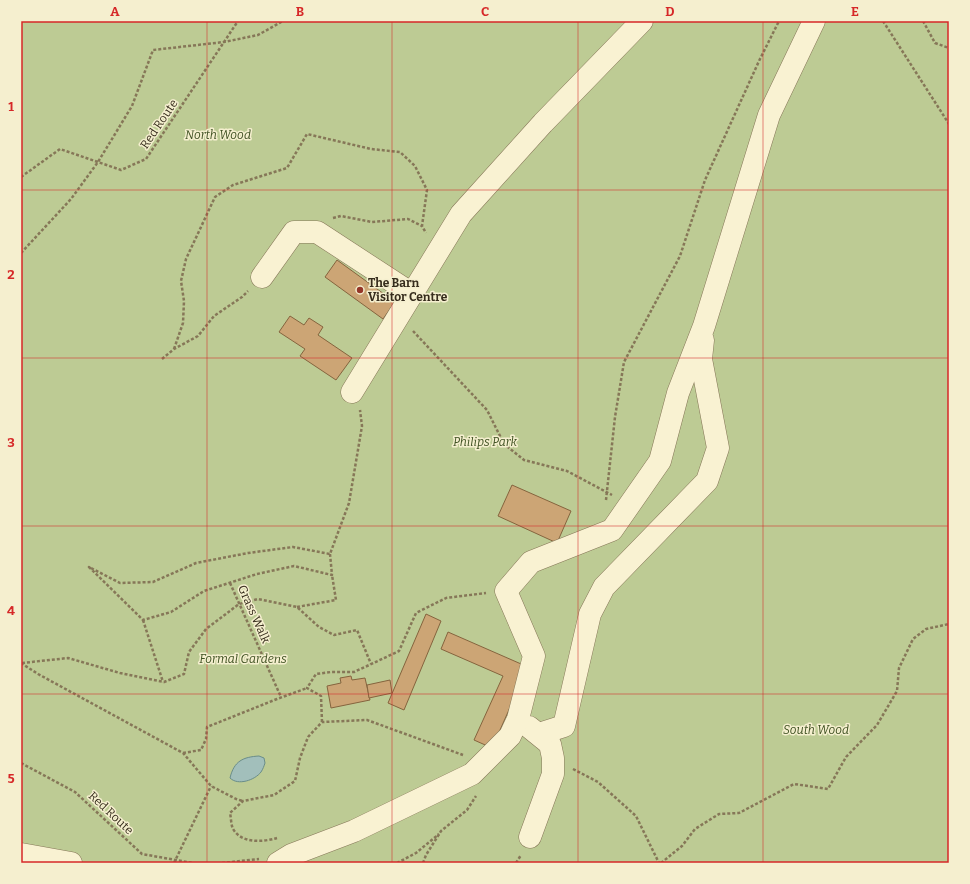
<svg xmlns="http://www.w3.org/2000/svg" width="970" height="884" viewBox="0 0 970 884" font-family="Bitter,serif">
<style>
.green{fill:#bdcb94}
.water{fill:#a2bfbb;stroke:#6a8d89}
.building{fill:#cca575;stroke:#85643e}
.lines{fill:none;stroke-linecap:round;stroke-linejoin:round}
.minor-casing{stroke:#867758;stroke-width:23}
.path{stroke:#867758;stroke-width:2.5;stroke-dasharray:3 2;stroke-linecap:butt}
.minor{stroke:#f9f2d2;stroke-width:22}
.grid{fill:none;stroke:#d62828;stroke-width:1;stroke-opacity:0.55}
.poi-dot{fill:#953628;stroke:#f5efcf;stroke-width:1.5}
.labels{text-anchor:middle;stroke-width:3;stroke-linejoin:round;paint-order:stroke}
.street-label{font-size:12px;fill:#362c1c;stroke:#f5efcf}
.park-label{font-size:12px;font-style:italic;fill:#405223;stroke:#f5efcf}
.poi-label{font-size:12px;font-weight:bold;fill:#362c1c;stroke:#f5efcf;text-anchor:start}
.neatline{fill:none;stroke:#d62828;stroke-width:1.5}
.grid-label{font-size:13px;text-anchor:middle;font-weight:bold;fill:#d62828}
</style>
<rect width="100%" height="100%" fill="#ede6bf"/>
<!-- green -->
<rect class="green" x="21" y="21" width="928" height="842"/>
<!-- water -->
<path class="water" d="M259,756L264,758L265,763C264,766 263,769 261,772C255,780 238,786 230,778C234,761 243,757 259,756Z"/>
<!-- building -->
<g class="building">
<polygon points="337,260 395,302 383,319 325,277"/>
<polygon points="290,316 304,325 309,318 323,327 318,335 352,358 336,380 300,356 305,349 279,332"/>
<polygon points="512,485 571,511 557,543 498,516"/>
<polygon points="426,614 441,621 404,710 388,703"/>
<polygon points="448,632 528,667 492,748 474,740 503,676 441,649"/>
<polygon points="351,676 352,680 365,678 370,700 331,708 327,686 341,683 340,678"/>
<polygon points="390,680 392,693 369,698 367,685"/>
</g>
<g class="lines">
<defs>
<g id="minor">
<polyline points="262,277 294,232 317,232 412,294"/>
<polyline points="352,392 461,214 543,123 642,21"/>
<polyline points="529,727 550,744 553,758 553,774 530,837"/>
<polyline points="539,734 564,726 590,614 604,587 707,481 718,448 701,359 703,340"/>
<polyline points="21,854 71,863"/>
<polyline points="278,863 291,855 354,831 472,774 510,736 518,719 534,656 506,591 531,562 612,530 660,461 678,393 704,326 769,115 814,21"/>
</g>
</defs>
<!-- minor casing -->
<use href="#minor" class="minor-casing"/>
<!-- path -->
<g class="path">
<polyline points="883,21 949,124"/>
<polyline points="923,21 935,43 949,48"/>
<polyline points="21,177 60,149 121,170 146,159 238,21"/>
<polyline points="333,218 341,216 372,222 408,219 422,226"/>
<polyline points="21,253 71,199 98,162 132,106 153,50 224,42 258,35 283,21"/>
<polyline points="413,331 487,410 504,444 524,460 567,471 612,495"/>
<polyline points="174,349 183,323 184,301 181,281 186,259 215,197 233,185 287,168 307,134 371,149 400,152 415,166 427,190 422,226 426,233"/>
<polyline points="162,359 174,349 198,336 214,316 242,297 248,291"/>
<polyline points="606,500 615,417 624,362 680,256 705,180 759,61 779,21"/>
<polyline points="330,554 332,575 294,566 257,574 204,591 171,612 143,620 89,567 120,583 153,582 196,563 248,553 293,547 330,554 349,503 362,426 360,410"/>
<polyline points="230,583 281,697"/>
<polyline points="297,607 336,600 332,575"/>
<polyline points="143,620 163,682"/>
<polyline points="21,663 38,674 183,753 211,786 236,799 243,801"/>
<polyline points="22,663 68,658 120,673 164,682 184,674 189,652 206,629 239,604 258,599 297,607 319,627 334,635 357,630 371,664"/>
<polyline points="322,722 321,696 307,688 316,674 331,672 354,672 367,666 399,651 416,613 446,598 486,593"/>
<polyline points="183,753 201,750 206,739 207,727 277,699 307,688"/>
<polyline points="21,763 75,792 142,854 193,863"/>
<polyline points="573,769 598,782 636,816 659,863"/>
<path d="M277,838C263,842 242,844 233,829C231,825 231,817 230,813L243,801L274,795L295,781L300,758L308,737L322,722L367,720L463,755"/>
<polyline points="174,863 211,786"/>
<polyline points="222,863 259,859"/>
<polyline points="397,863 416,853 439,834"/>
<polyline points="423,863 426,855 441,831 467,810 476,796"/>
<polyline points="516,863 521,855"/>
<polyline points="661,863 682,846 695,829 719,814 739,813 794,784 828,789 846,757 877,725 897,691 899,668 913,639 926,629 949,624"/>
</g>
<!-- minor -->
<use href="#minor" class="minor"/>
</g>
<!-- grid -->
<path class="grid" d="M207,21V863M392,21V863M578,21V863M763,21V863M21,190H949M21,358H949M21,526H949M21,694H949"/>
<!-- markers -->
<circle class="poi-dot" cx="360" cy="290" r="4"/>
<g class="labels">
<!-- street labels -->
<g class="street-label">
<text transform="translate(159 124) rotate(-56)" y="4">Red Route</text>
<text transform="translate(254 614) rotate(66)" y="4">Grass Walk</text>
<text transform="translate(111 813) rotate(43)" y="4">Red Route</text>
</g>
<!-- park labels -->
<g class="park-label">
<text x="218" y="139">North Wood</text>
<text x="485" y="446">Philips Park</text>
<text x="243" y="663">Formal Gardens</text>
<text x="816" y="734">South Wood</text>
</g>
<!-- poi labels -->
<g class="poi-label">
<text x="368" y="287">The Barn<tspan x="368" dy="14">Visitor Centre</tspan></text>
</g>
</g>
<!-- border -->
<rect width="970" height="884" fill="none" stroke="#f5efcf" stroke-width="44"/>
<rect x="22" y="22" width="926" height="840" class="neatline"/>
<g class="grid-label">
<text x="115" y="16">A</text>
<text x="300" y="16">B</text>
<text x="485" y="16">C</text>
<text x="670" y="16">D</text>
<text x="855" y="16">E</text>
<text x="11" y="111">1</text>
<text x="11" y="279">2</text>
<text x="11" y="447">3</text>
<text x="11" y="615">4</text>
<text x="11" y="783">5</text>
</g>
</svg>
